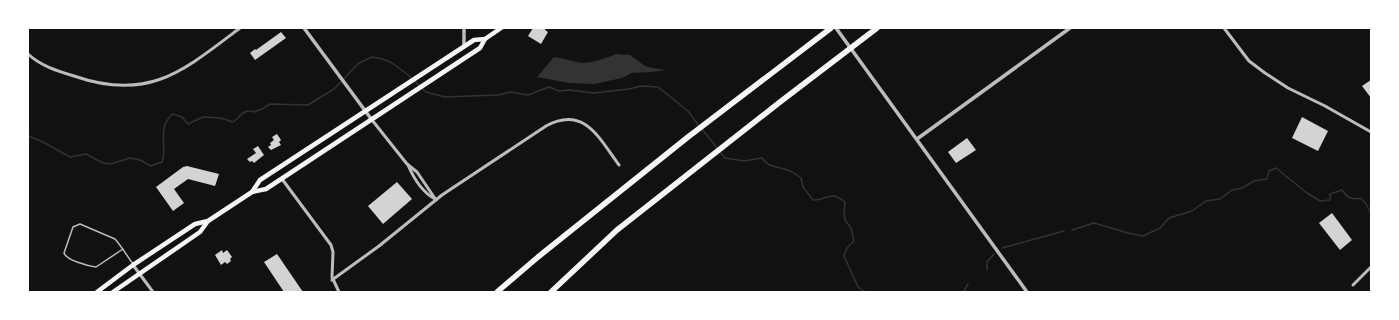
<svg xmlns="http://www.w3.org/2000/svg" width="1399" height="320" viewBox="0 0 1399 320" font-family="Merriweather,serif">
<style>
.water{fill:#333}
.lines{fill:none;stroke-linecap:round;stroke-linejoin:round}
.stream{stroke:#333;stroke-width:1.5}
.building{fill:#d3d3d3}
.service{stroke:#bcbcbc;stroke-width:1.5}
.minor{stroke:#bcbcbc;stroke-width:3}
.tertiary{stroke:#bcbcbc;stroke-width:3.5}
.primary{stroke:#f5f5f5;stroke-width:4.5}
.motorway{stroke:#f5f5f5;stroke-width:5.5}
</style>
<rect width="100%" height="100%" fill="#111"/>
<!-- water -->
<path class="water" d="M616,54L630,55L645,66L652,68L666,70L652,72L632,73L622,78L594,84L569,83L537,77L554,57C564,58 573,62 582,63C591,63 608,58 616,54Z"/>
<g class="lines">
<!-- stream -->
<g class="stream">
<polyline points="701,128 718,149"/>
<path d="M28,136L41,141L70,157L86,154L103,163L110,164L130,158L140,160L151,166L162,162C168,147 156,127 173,114L182,117L188,124L203,117L220,118L233,122C240,117 244,108 254,112L262,109L270,104L308,105L334,89L359,63L372,57L383,59L392,63L407,74L426,92L445,97L498,95L511,92L528,95L549,87L559,91L569,90L594,93L629,89L641,86L658,87L688,111L699,126"/>
<path d="M720,152L725,158L744,161L762,158C769,168 774,165 784,169C790,170 796,174 801,178L803,187L813,200C827,201 829,189 845,202L844,212L845,220L851,228L854,241L847,248L844,256L858,287L865,292"/>
<path d="M1072,230L1094,223L1128,233L1143,236L1160,228L1169,218L1192,211L1206,201L1220,199L1232,190L1242,188L1254,181L1267,179L1269,171L1276,168L1307,193L1320,201L1330,200V194L1342,190C1348,198 1351,200 1361,198L1366,204L1371,213"/>
<polyline points="1002,248 1064,231"/>
<polyline points="987,270 987,262 994,254"/>
<polyline points="963,292 968,284"/>
</g>
</g>
<!-- building -->
<g class="building">
<polygon points="533,28 546,28 545,30 548,32 541,44 528,36"/>
<polygon points="281,32 286,38 255,60 250,53 255,49 256,50"/>
<polygon points="1371,80 1371,98 1362,86"/>
<polygon points="1302,117 1328,131 1318,151 1292,138"/>
<polygon points="277,134 281,140 279,142 281,145 271,150 268,147 271,145 270,143 274,140 272,137"/>
<polygon points="967,138 976,150 956,163 948,152"/>
<polygon points="258,146 264,155 254,163 252,161 250,162 247,159 256,153 253,149"/>
<polygon points="187,166 219,174 215,186 188,179 174,189 184,203 173,211 156,187 183,167"/>
<polygon points="397,182 412,199 383,224 368,206"/>
<polygon points="1332,213 1352,240 1340,250 1319,223"/>
<polygon points="222,250 223,253 227,250 232,257 230,259 231,261 227,264 225,262 221,265 215,255"/>
<polygon points="277,254 303,292 284,292 264,262"/>
</g>
<g class="lines">
<!-- service -->
<path class="service" d="M123,249L96,267C88,266 66,260 64,253L73,227L80,224L115,239C122,247 127,256 133,264"/>
<!-- minor -->
<g class="minor">
<polyline points="1224,28 1249,61 1265,73 1288,88 1325,106 1371,132"/>
<path d="M28,54C41,66 57,71 74,76C149,102 183,71 240,28"/>
<polyline points="372,120 407,164 417,172 436,200"/>
<path d="M408,165C414,179 422,192 435,199"/>
<polyline points="282,179 331,245 333,252 332,277 339,292"/>
<polyline points="133,265 153,292"/>
<path d="M332,280L379,246L442,195L546,126C584,105 599,138 619,165"/>
<polyline points="1353,285 1371,267"/>
</g>
<!-- tertiary -->
<g class="tertiary">
<polyline points="304,28 372,120"/>
<polyline points="464,28 464,46"/>
<polyline points="836,28 1027,292"/>
<polyline points="917,139 1070,28"/>
</g>
<!-- primary -->
<g class="primary">
<polyline points="252,192 260,180 474,40 485,39 501,28"/>
<polyline points="97,292 133,265 195,224 208,221"/>
<polyline points="113,292 200,232 208,221 252,192 266,189 480,48 485,39"/>
</g>
<!-- motorway -->
<g class="motorway">
<polyline points="497,292 538,257 688,137 831,28"/>
<polyline points="551,292 617,230 780,102 877,28"/>
</g>
</g>
<!-- border -->
<rect width="1399" height="320" fill="none" stroke="#ffffff" stroke-width="58"/>
</svg>
